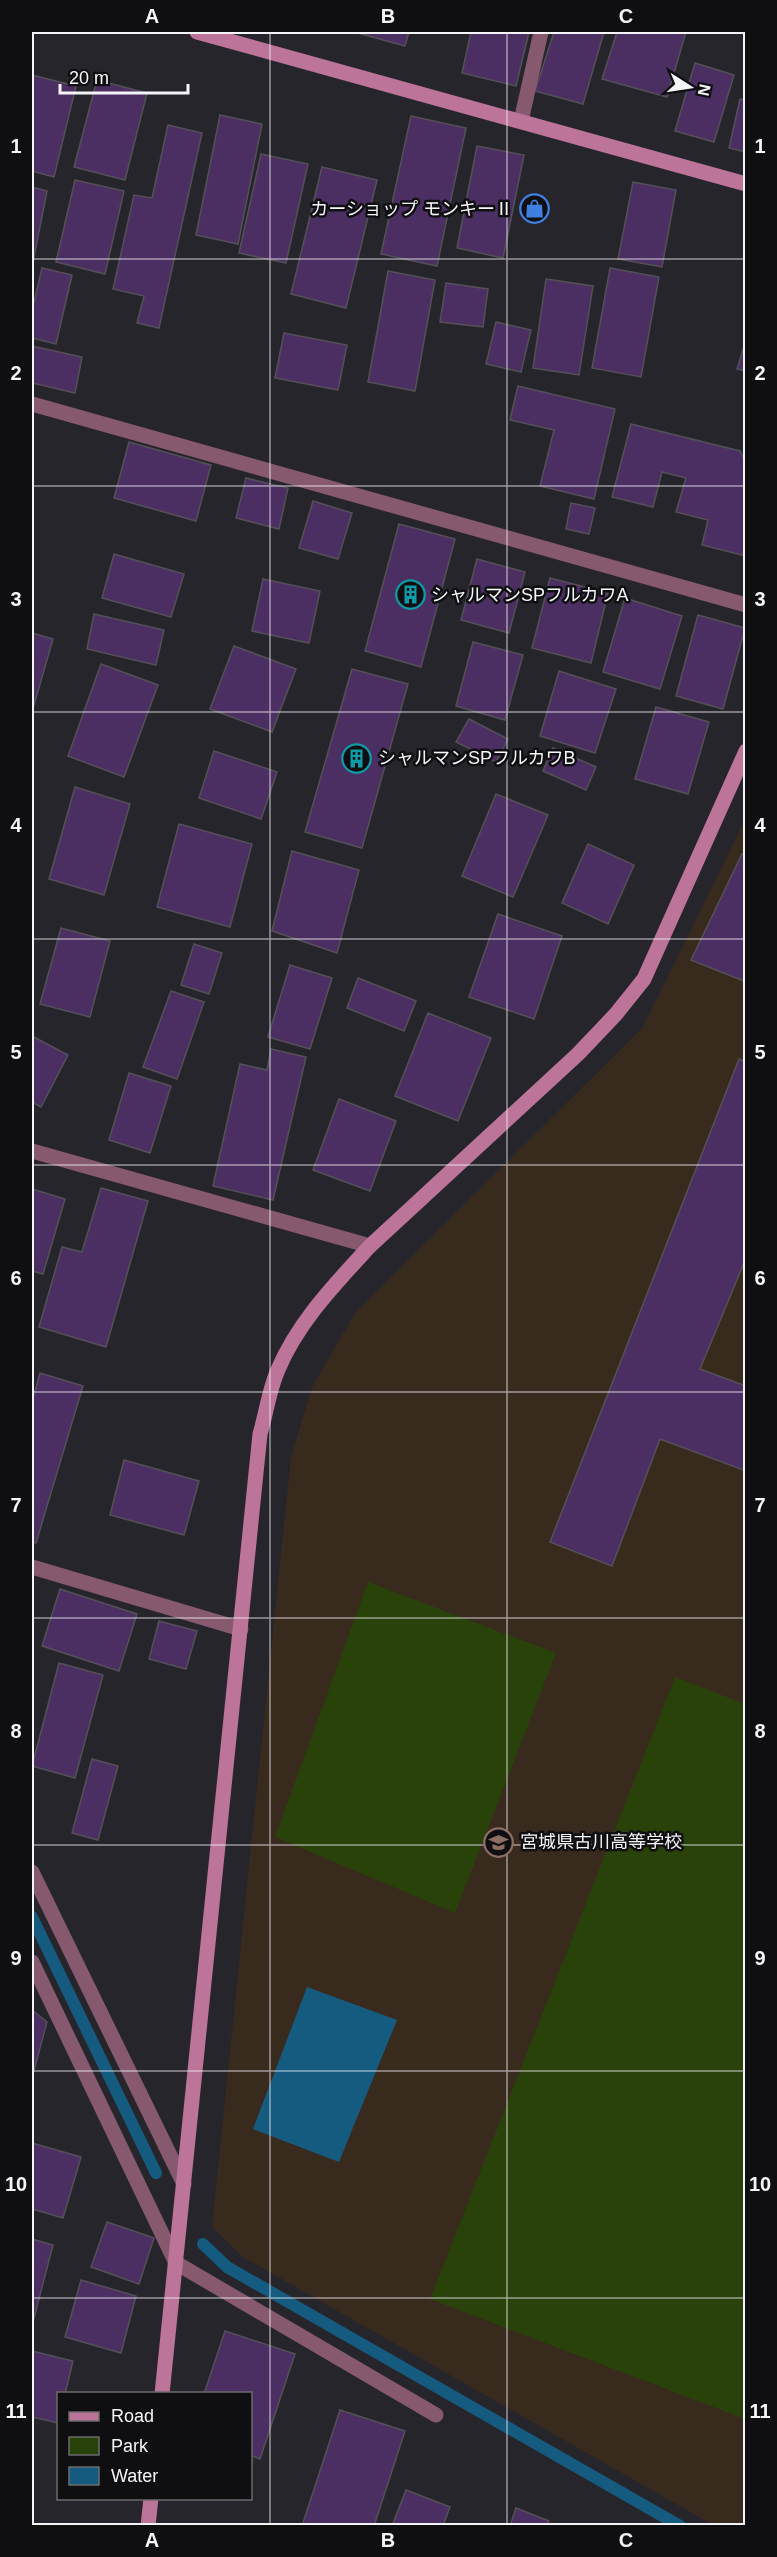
<svg xmlns="http://www.w3.org/2000/svg" width="777" height="2557" viewBox="0 0 777 2557" font-family="Arial,'Noto Sans JP',sans-serif">
<style>
.education{fill:#392a1e}
.green{fill:#294209}
.water{fill:#155b80}
.lines{fill:none;stroke-linecap:round;stroke-linejoin:round}
.stream{stroke:#155b80;stroke-width:12}
.building{fill:#4c2f62;stroke:#545057;stroke-width:1.5}
.street{stroke:#86596f;stroke-width:15}
.secondary{stroke:#bc7498;stroke-width:15}
.grid{fill:none;stroke:#f5f4f9;stroke-width:1.5;stroke-opacity:0.55}
.labels{text-anchor:middle;stroke-width:5;stroke-linejoin:round;paint-order:stroke}
.poi-label{font-size:18px;fill:#f5f4f9;stroke:#0f0f12;text-anchor:start}
.neatline{fill:none;stroke:#f5f4f9;stroke-width:2}
.grid-label{font-size:20px;text-anchor:middle;font-weight:bold;fill:#f5f4f9}
</style>
<rect width="100%" height="100%" fill="#27252c"/>
<!-- education -->
<polygon class="education" points="745,820 745,2525 713,2525 243,2257 212,2227 291,1457 312,1387 355,1313 643,1027"/>
<!-- green -->
<g class="green">
<polygon points="368,1582 556,1653 455,1913 275,1837"/>
<polygon points="675,1677 745,1704 745,2419 430,2299"/>
</g>
<!-- water -->
<polygon class="water" points="307,1987 397,2020 339,2162 253,2129"/>
<g class="lines">
<!-- stream -->
<g class="stream">
<polyline points="32,1917 156,2173"/>
<polyline points="203,2244 227,2267 680,2526"/>
</g>
</g>
<!-- building -->
<g class="building">
<polygon points="359,32 409,32 405,46 358,33"/>
<polygon points="471,32 529,32 516,86 462,73"/>
<polygon points="554,32 604,32 583,104 535,91"/>
<polygon points="617,32 686,32 667,97 602,79"/>
<polygon points="695,63 734,75 714,142 675,131"/>
<polygon points="32,75 76,86 54,177 32,171"/>
<polygon points="97,80 147,93 125,180 74,167"/>
<polygon points="740,99 746,100 746,152 729,148"/>
<polygon points="220,115 262,124 238,244 196,235"/>
<polygon points="411,116 466,128 437,266 381,254"/>
<polygon points="168,125 202,133 159,328 137,323 144,296 113,289 134,195 152,198"/>
<polygon points="477,146 524,155 503,258 457,248"/>
<polygon points="261,154 308,164 286,263 239,253"/>
<polygon points="322,167 377,180 346,308 291,294"/>
<polygon points="75,180 124,191 105,274 56,262"/>
<polygon points="633,182 676,190 662,267 618,259"/>
<polygon points="32,187 47,191 33,262 32,262"/>
<polygon points="42,268 72,275 56,344 32,338 32,311"/>
<polygon points="610,268 659,277 641,377 592,368"/>
<polygon points="388,271 435,280 415,391 368,382"/>
<polygon points="546,279 593,286 579,375 533,368"/>
<polygon points="446,283 488,289 483,327 440,322"/>
<polygon points="496,322 531,330 521,372 486,364"/>
<polygon points="284,333 347,345 338,390 275,378"/>
<polygon points="746,340 746,371 737,369"/>
<polygon points="32,346 82,357 75,393 32,383"/>
<polygon points="518,386 615,409 594,499 540,486 554,430 510,420"/>
<polygon points="631,424 740,451 746,463 746,556 702,545 708,520 676,512 686,478 662,472 653,507 612,497"/>
<polygon points="129,442 211,465 196,521 114,498"/>
<polygon points="246,478 288,488 279,529 236,518"/>
<polygon points="313,501 352,513 338,559 299,548"/>
<polygon points="571,503 595,508 589,534 566,529"/>
<polygon points="399,524 455,539 421,667 365,651"/>
<polygon points="114,554 184,574 171,617 102,598"/>
<polygon points="477,559 525,572 509,633 461,620"/>
<polygon points="550,578 608,593 591,663 532,648"/>
<polygon points="263,579 320,591 309,643 252,631"/>
<polygon points="625,598 682,616 660,689 603,672"/>
<polygon points="94,614 164,630 156,665 87,649"/>
<polygon points="698,615 745,628 723,709 676,696"/>
<polygon points="32,633 53,639 32,712"/>
<polygon points="473,642 523,655 505,720 456,706"/>
<polygon points="234,646 296,669 272,732 210,709"/>
<polygon points="101,664 158,685 124,777 68,756"/>
<polygon points="352,669 408,684 362,848 305,832"/>
<polygon points="559,671 616,689 595,753 540,736"/>
<polygon points="656,707 709,722 688,794 635,779"/>
<polygon points="469,719 508,739 496,762 456,742"/>
<polygon points="553,748 596,767 586,790 543,771"/>
<polygon points="214,751 277,772 261,819 199,798"/>
<polygon points="75,787 130,804 104,895 49,879"/>
<polygon points="496,794 548,815 513,897 462,876"/>
<polygon points="179,824 252,844 230,927 157,907"/>
<polygon points="588,844 634,865 608,924 562,903"/>
<polygon points="292,851 359,870 337,953 272,931"/>
<polygon points="742,854 746,855 746,982 691,960"/>
<polygon points="498,914 562,936 534,1019 469,997"/>
<polygon points="61,928 110,941 90,1017 40,1004"/>
<polygon points="194,944 222,953 209,994 181,985"/>
<polygon points="290,965 332,978 310,1049 268,1037"/>
<polygon points="358,978 416,1001 404,1031 347,1008"/>
<polygon points="171,991 204,1002 177,1079 143,1067"/>
<polygon points="428,1013 491,1038 458,1121 395,1096"/>
<polygon points="32,1036 68,1055 41,1107 32,1102"/>
<polygon points="271,1049 306,1057 273,1200 213,1186 240,1064 267,1070"/>
<polygon points="739,1059 746,1062 746,1258 700,1369 746,1386 746,1471 660,1439 612,1566 550,1542"/>
<polygon points="129,1073 171,1086 150,1153 109,1140"/>
<polygon points="339,1099 396,1121 370,1191 313,1170"/>
<polygon points="101,1188 148,1201 106,1347 39,1327 62,1247 82,1252"/>
<polygon points="32,1189 65,1199 43,1274 32,1271"/>
<polygon points="40,1373 83,1386 36,1543 32,1542 32,1402"/>
<polygon points="124,1460 199,1481 184,1535 110,1515"/>
<polygon points="60,1589 137,1614 119,1671 42,1646"/>
<polygon points="159,1621 197,1631 186,1669 149,1659"/>
<polygon points="59,1663 103,1675 75,1778 32,1766"/>
<polygon points="92,1759 118,1766 98,1840 72,1833"/>
<polygon points="32,2010 47,2022 32,2078"/>
<polygon points="32,2143 81,2157 63,2218 32,2209"/>
<polygon points="107,2222 154,2238 139,2284 91,2267"/>
<polygon points="32,2239 53,2245 33,2322 32,2322"/>
<polygon points="81,2280 136,2296 121,2353 65,2337"/>
<polygon points="225,2331 295,2354 260,2459 250,2455 250,2394 204,2394"/>
<polygon points="32,2351 73,2361 65,2394 58,2394 58,2423 32,2417"/>
<polygon points="340,2410 405,2431 374,2526 302,2526"/>
<polygon points="406,2490 450,2507 443,2526 392,2526"/>
<polygon points="516,2508 549,2521 547,2526 510,2526"/>
</g>
<g class="lines">
<!-- street -->
<g class="street">
<polyline points="521,121 541,32"/>
<polyline points="32,404 746,605"/>
<polyline points="32,1151 370,1246"/>
<polyline points="32,1567 241,1629"/>
<polyline points="32,1872 184,2184"/>
<polyline points="32,1962 176,2263 436,2415"/>
</g>
<!-- secondary -->
<g class="secondary">
<polyline points="197,32 746,184"/>
<path d="M162,2394L260,1434C266,1414 269,1391 277,1372C297,1323 335,1284 370,1246L578,1054L616,1014L644,979L746,751"/>
<polyline points="148,2526 151,2498"/>
</g>
</g>
<!-- grid -->
<path class="grid" d="M270,32V2526M507,32V2526M32,259H746M32,486H746M32,712H746M32,939H746M32,1165H746M32,1392H746M32,1618H746M32,1845H746M32,2071H746M32,2298H746"/>
<!-- icons -->
<defs>
<symbol id="shop-ring" viewBox="-11 -11 22 22"><circle r="9.5" fill="#0f0f12" stroke="#3f7fe0" stroke-width="1.5"/><path d="M-5-2.5h2.3a2.7 3.5 0 0 1 5.4 0H5L5.5 6h-11ZM-1.5-2.5h3a1.5 2.3 0 0 0-3 0Z" fill="#3f7fe0"/></symbol>
<symbol id="building-ring" viewBox="-11 -11 22 22"><circle r="9.5" fill="#0f0f12" stroke="#0f9aa8" stroke-width="1.5"/><path d="M-4-6H4V6H1V3H-1V6H-4ZM-2.5-4.3h1.7v1.8h-1.7ZM.8-4.3h1.7v1.8H.8ZM-2.5-1h1.7V.8h-1.7ZM.8-1h1.7V.8H.8Z" fill="#0f9aa8"/></symbol>
<symbol id="school-ring" viewBox="-11 -11 22 22"><circle r="9.5" fill="#0f0f12" stroke="#8d6e63" stroke-width="1.5"/><path d="M0-5L7-2L0 1L-7-2ZM-4 1L0 2.5L4 1V4Q0 6-4 4Z" fill="#8d6e63"/></symbol>
</defs>
<g fill-rule="evenodd">
<use href="#shop-ring" x="518" y="192" width="33" height="33"/>
<use href="#building-ring" x="394" y="578" width="33" height="33"/>
<use href="#building-ring" x="340" y="742" width="33" height="33"/>
<use href="#school-ring" x="482" y="1826" width="33" height="33"/>
</g>
<g class="labels">
<!-- poi labels -->
<g class="poi-label">
<text x="513" y="215" text-anchor="end">カーショップ モンキーⅡ</text>
<text x="431" y="601">シャルマンSPフルカワA</text>
<text x="378" y="764">シャルマンSPフルカワB</text>
<text x="520" y="1848">宮城県古川高等学校</text>
</g>
</g>
<!-- border -->
<rect width="777" height="2557" fill="none" stroke="#0f0f12" stroke-width="66"/>
<!-- legend -->
<rect x="57" y="2392" width="195" height="108" fill="#0f0f12" stroke="#6b6b6e" stroke-width="1.5"/>
<rect x="69" y="2412" width="30" height="9" fill="#bc7498" stroke="#6b6b6e" stroke-width="1.5"/>
<text x="111" y="2422" font-size="18" fill="#f5f4f9">Road</text>
<rect x="69" y="2437" width="30" height="18" fill="#294209" stroke="#6b6b6e" stroke-width="1.5"/>
<text x="111" y="2452" font-size="18" fill="#f5f4f9">Park</text>
<rect x="69" y="2467" width="30" height="18" fill="#155b80" stroke="#6b6b6e" stroke-width="1.5"/>
<text x="111" y="2482" font-size="18" fill="#f5f4f9">Water</text>
<!-- north arrow -->
<g transform="translate(690 87) rotate(102)" stroke="#0f0f12" stroke-width="4.5" paint-order="stroke">
<path d="M0-4.5L10 22L0 15L-10 22Z" fill="#f5f4f9"/>
<text y="-9" font-size="16" font-weight="bold" text-anchor="middle" fill="#f5f4f9">N</text>
</g>
<!-- scale -->
<path d="M60 84v9h128v-9" fill="none" stroke="#f5f4f9" stroke-width="3"/>
<text x="69" y="84" font-size="18" fill="#f5f4f9" stroke="#0f0f12" stroke-width="4.5" paint-order="stroke">20 m</text>
<rect x="33" y="33" width="711" height="2491" class="neatline"/>
<g class="grid-label">
<text x="152" y="23">A</text>
<text x="388" y="23">B</text>
<text x="626" y="23">C</text>
<text x="16" y="153">1</text>
<text x="760" y="153">1</text>
<text x="16" y="380">2</text>
<text x="760" y="380">2</text>
<text x="16" y="606">3</text>
<text x="760" y="606">3</text>
<text x="16" y="832">4</text>
<text x="760" y="832">4</text>
<text x="16" y="1059">5</text>
<text x="760" y="1059">5</text>
<text x="16" y="1285">6</text>
<text x="760" y="1285">6</text>
<text x="16" y="1512">7</text>
<text x="760" y="1512">7</text>
<text x="16" y="1738">8</text>
<text x="760" y="1738">8</text>
<text x="16" y="1965">9</text>
<text x="760" y="1965">9</text>
<text x="16" y="2191">10</text>
<text x="760" y="2191">10</text>
<text x="16" y="2418">11</text>
<text x="760" y="2418">11</text>
<text x="152" y="2547">A</text>
<text x="388" y="2547">B</text>
<text x="626" y="2547">C</text>
</g>
</svg>
